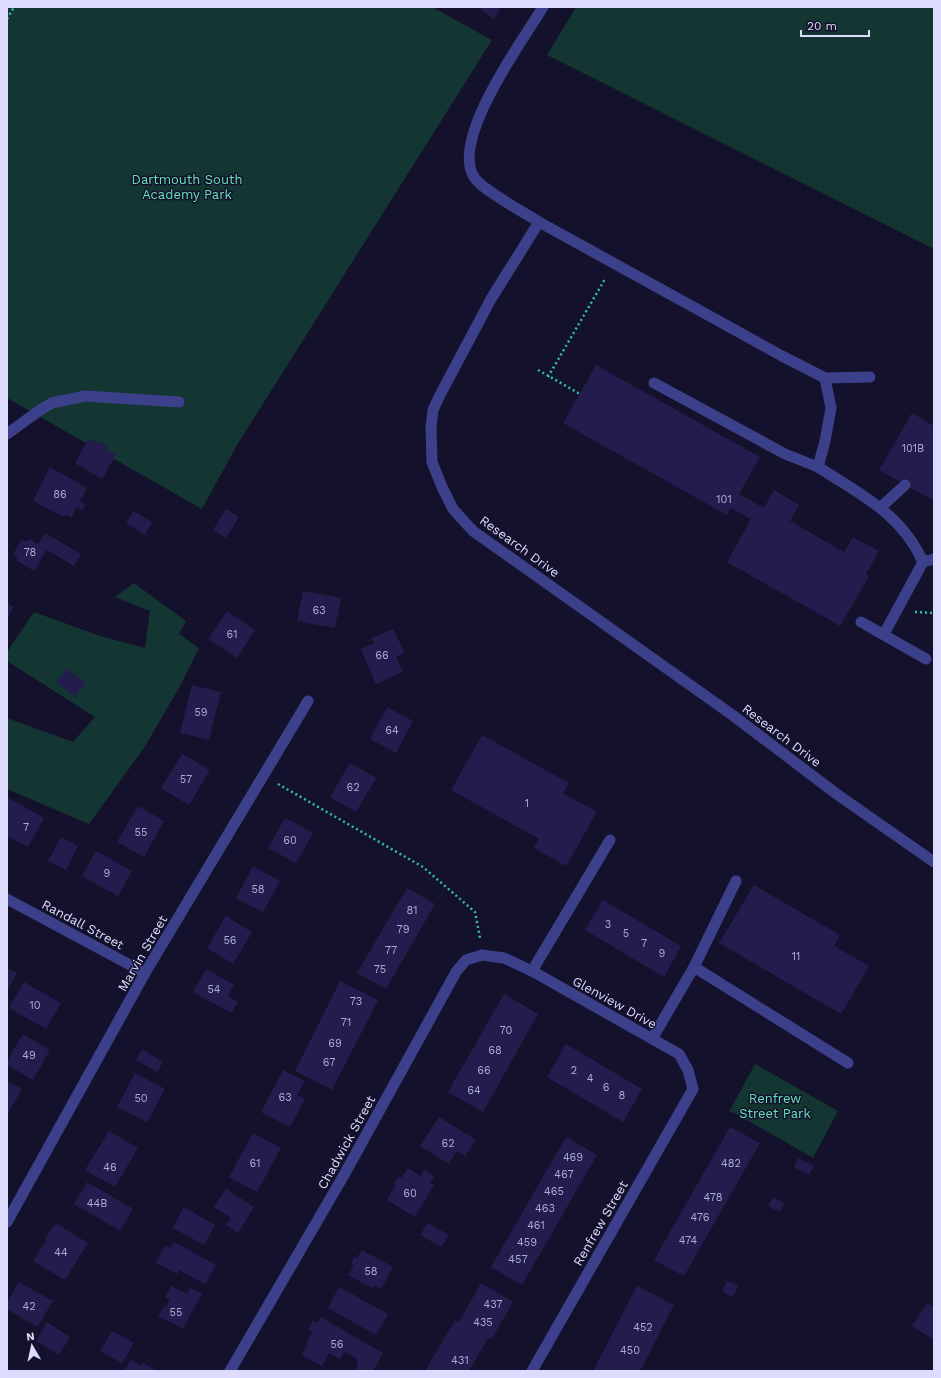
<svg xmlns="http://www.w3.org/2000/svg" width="941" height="1378" viewBox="0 0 941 1378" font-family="'Work Sans',sans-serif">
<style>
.green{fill:#143632}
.building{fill:#231d4d}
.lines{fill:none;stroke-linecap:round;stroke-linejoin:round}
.path{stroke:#31beaa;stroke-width:2.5;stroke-dasharray:2 3;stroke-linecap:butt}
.service{stroke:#3c408b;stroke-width:11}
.minor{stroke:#3c408b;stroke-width:11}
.labels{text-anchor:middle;stroke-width:3;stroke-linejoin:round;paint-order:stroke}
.number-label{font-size:11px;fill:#aeacd2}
.park-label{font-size:13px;fill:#66e1b8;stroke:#14112c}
.street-label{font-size:13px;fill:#dddcff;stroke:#14112c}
</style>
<rect width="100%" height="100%" fill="#14112c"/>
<!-- green -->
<g class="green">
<polygon points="7,7 432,7 492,40 237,445 202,509 7,398"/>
<polygon points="576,7 934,7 934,249 547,55"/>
<polygon points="134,583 186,621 179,634 199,648 180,686 144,748 89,824 7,789 7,718 73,742 95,717 7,661 7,652 34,612 100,636 145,648 150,611 115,597"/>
<polygon points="755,1064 838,1111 813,1158 735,1113 729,1112"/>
</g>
<!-- building -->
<g class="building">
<polygon points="483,7 501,7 494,19 481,10"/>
<polygon points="596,365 760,457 739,494 764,508 774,490 799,505 790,521 844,552 853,537 879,551 866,574 869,576 840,626 727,562 751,519 731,508 727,515 563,423"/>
<polygon points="912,413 934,426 934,501 879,470"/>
<polygon points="89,438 98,444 99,441 107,446 105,449 116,455 102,479 75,463"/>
<polygon points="50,467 87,488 80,501 85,504 82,510 77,507 71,517 66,514 64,517 33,501"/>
<polygon points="226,509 239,517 226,538 213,530"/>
<polygon points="133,511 152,522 145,535 126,523"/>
<polygon points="45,533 81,554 74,566 47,550 34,571 16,560 18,557 13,554 22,539 27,542 29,539 38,544"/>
<polygon points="303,591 341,598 335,628 297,621"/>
<polygon points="7,603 14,607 7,619"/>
<polygon points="227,611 255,630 237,658 208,639"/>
<polygon points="393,629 405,653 396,657 403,672 376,684 361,649 374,643 372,638"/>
<polygon points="66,669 86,682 76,697 56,683"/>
<polygon points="192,685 221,692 209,740 180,733"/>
<polygon points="387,707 413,721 396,753 370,739"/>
<polygon points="482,735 569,783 563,793 597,812 566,866 534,848 539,839 451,790"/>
<polygon points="182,754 210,770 189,805 161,788"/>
<polygon points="350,763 376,778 356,812 330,797"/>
<polygon points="7,797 44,818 28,847 7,836"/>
<polygon points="138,806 164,821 144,857 117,842"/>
<polygon points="285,818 313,833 296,863 268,848"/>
<polygon points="61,837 78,846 66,870 48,861"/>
<polygon points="96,851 132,871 118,896 82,876"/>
<polygon points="253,866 280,881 263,912 236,898"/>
<polygon points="754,885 840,935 834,946 869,966 841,1014 719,943"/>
<polygon points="407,888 435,904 386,989 357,973"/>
<polygon points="603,900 681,946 664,977 585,930"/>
<polygon points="226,916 252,932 233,964 207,948"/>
<polygon points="7,968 17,973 7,991"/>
<polygon points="206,969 234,985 228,996 238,1002 231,1013 193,992"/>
<polygon points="340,981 378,1000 332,1090 295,1071"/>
<polygon points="24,982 61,1003 46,1029 9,1008"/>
<polygon points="504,994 538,1014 483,1112 448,1092"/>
<polygon points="23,1034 50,1050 33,1080 7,1065 7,1061"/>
<polygon points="566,1044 642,1089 623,1122 547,1077"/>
<polygon points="142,1049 163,1062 157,1072 136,1060"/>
<polygon points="283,1070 305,1081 297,1095 305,1099 290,1127 261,1112"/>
<polygon points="135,1073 165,1089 147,1122 117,1107"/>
<polygon points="7,1081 22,1089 7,1115"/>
<polygon points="439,1117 476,1140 465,1156 457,1151 449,1164 420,1146"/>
<polygon points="730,1127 760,1143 684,1276 654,1260"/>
<polygon points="109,1131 138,1148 115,1187 85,1170"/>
<polygon points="253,1133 281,1148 257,1192 229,1177"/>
<polygon points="566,1137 597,1155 522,1285 491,1267"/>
<polygon points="798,1158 814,1166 809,1175 794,1167"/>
<polygon points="408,1168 421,1176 424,1170 434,1176 430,1183 434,1185 415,1217 387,1200 396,1185 394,1184 399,1176 401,1178"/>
<polygon points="87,1182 133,1209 120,1231 74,1204"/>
<polygon points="226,1189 254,1207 238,1233 226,1225 231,1218 214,1207"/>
<polygon points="773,1197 785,1203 780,1212 768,1206"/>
<polygon points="184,1207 215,1225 204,1245 173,1228"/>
<polygon points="428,1223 449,1235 441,1247 420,1235"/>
<polygon points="57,1224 88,1243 65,1280 33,1261 46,1240 45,1239 54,1225 55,1226"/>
<polygon points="174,1242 216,1265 205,1284 179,1270 177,1274 156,1263 165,1246 170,1248"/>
<polygon points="362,1250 393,1267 381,1289 374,1285 372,1288 348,1275 354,1266 351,1264 354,1257 357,1258"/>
<polygon points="727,1281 738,1286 733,1297 722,1291"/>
<polygon points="19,1282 53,1301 37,1327 7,1309 7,1302"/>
<polygon points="481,1283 513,1302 491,1340 488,1338 469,1371 425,1371 455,1320 459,1322"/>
<polygon points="171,1286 187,1294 190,1288 202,1293 183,1329 158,1316 164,1306 166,1307 170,1300 165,1297"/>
<polygon points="637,1286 674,1305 652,1348 640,1371 593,1371"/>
<polygon points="339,1287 388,1314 376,1335 328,1308"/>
<polygon points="927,1303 934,1307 934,1340 912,1326"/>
<polygon points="321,1317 383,1353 373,1371 354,1371 358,1365 356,1358 344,1352 340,1359 329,1353 322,1366 302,1355 308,1344 306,1343 312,1332 308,1330 313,1321 317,1323"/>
<polygon points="47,1322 70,1337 59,1355 36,1341"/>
<polygon points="112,1331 134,1343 122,1363 100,1351"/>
<polygon points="131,1360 141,1366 143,1363 157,1371 124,1371"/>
</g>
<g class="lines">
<!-- path -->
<g class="path">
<polyline points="7,19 14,7"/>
<polyline points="538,370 580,394"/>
<polyline points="548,377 605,279"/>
<polyline points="915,612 934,613"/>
<polyline points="278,784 423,867 475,912 480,938"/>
</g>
<!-- service -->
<g class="service">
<path d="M543,7C523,40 450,139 474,177C483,191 524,212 539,222L491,299L440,395L433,410L431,428L432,462L442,487L453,509L473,531L731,714L838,795L934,862"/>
<path d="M539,222L782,356L825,378L831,408L825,441L818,467C860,494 902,514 923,562L884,634"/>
<polyline points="825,378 870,377"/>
<polyline points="654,383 785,454 818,467"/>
<polyline points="7,434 40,410 52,403 85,396 179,402"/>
<polyline points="881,507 905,485"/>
<polyline points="923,562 934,559"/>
<polyline points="861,622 926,659"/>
<polyline points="694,967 848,1063"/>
<polyline points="532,971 610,840"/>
<polyline points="652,1039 694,967 736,881"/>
</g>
<!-- minor -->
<g class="minor">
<polyline points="7,899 145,973"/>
<polyline points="7,1222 145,973 308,701"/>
<polyline points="230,1371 344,1175 456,972 466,960 482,955 504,958 532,971 679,1054 688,1070 693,1089 532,1371"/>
</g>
</g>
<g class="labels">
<!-- number labels -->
<g class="number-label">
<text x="913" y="452">101B</text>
<text x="60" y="498">86</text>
<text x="724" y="503">101</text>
<text x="30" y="556">78</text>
<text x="319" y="614">63</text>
<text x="232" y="638">61</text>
<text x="382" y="659">66</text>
<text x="201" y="716">59</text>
<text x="392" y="734">64</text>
<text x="186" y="783">57</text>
<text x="353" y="791">62</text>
<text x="527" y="807">1</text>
<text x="26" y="831">7</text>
<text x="141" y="836">55</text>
<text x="290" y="844">60</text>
<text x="107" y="877">9</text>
<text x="258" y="893">58</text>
<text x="412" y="914">81</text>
<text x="608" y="928">3</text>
<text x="403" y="933">79</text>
<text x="626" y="937">5</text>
<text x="230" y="944">56</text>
<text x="644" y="947">7</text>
<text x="391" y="954">77</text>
<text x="662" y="957">9</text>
<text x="796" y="960">11</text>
<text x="380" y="973">75</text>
<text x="214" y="993">54</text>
<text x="356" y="1005">73</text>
<text x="35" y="1009">10</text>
<text x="346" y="1026">71</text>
<text x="506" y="1034">70</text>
<text x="335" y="1047">69</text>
<text x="495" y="1054">68</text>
<text x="29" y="1059">49</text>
<text x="329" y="1066">67</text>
<text x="484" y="1074">66</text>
<text x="574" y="1074">2</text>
<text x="590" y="1082">4</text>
<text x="606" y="1091">6</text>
<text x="474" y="1094">64</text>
<text x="622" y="1099">8</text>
<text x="285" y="1101">63</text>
<text x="141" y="1102">50</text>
<text x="448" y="1147">62</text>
<text x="573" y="1161">469</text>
<text x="255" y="1167">61</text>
<text x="731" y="1167">482</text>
<text x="110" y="1171">46</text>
<text x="564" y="1178">467</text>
<text x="554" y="1195">465</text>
<text x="410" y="1197">60</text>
<text x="713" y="1201">478</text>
<text x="97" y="1207">44B</text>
<text x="545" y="1212">463</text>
<text x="700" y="1221">476</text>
<text x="536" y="1229">461</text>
<text x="688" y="1244">474</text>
<text x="527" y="1246">459</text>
<text x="61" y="1256">44</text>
<text x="518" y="1263">457</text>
<text x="371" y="1275">58</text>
<text x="493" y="1308">437</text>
<text x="29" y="1310">42</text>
<text x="176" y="1316">55</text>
<text x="483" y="1326">435</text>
<text x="643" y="1331">452</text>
<text x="337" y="1348">56</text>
<text x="630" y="1354">450</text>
<text x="460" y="1364">431</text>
</g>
<!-- park labels -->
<g class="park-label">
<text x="187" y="184">Dartmouth South<tspan x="187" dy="15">Academy Park</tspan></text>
<text x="775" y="1103">Renfrew<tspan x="775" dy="15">Street Park</tspan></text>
</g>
<!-- street labels -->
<g class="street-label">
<text transform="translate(520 546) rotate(36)" y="5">Research Drive</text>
<text transform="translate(782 735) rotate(37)" y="5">Research Drive</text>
<text transform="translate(83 924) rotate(28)" y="5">Randall Street</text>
<text transform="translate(142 953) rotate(-60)" y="5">Marvin Street</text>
<text transform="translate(615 1002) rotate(29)" y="5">Glenview Drive</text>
<text transform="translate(346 1142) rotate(-61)" y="5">Chadwick Street</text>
<text transform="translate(600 1223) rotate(-60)" y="5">Renfrew Street</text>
</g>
</g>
<!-- border -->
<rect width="941" height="1378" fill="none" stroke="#dddcff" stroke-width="16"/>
<!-- north arrow -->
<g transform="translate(32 1346) rotate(351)" stroke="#14112c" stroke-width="3" paint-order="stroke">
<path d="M0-3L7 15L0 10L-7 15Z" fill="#dddcff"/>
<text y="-6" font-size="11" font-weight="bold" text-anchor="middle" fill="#dddcff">N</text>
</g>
<!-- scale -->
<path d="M801 30v6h68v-6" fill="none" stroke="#dddcff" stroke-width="2"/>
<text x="807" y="30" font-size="12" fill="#dddcff" stroke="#14112c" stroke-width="3" paint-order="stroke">20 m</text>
</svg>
